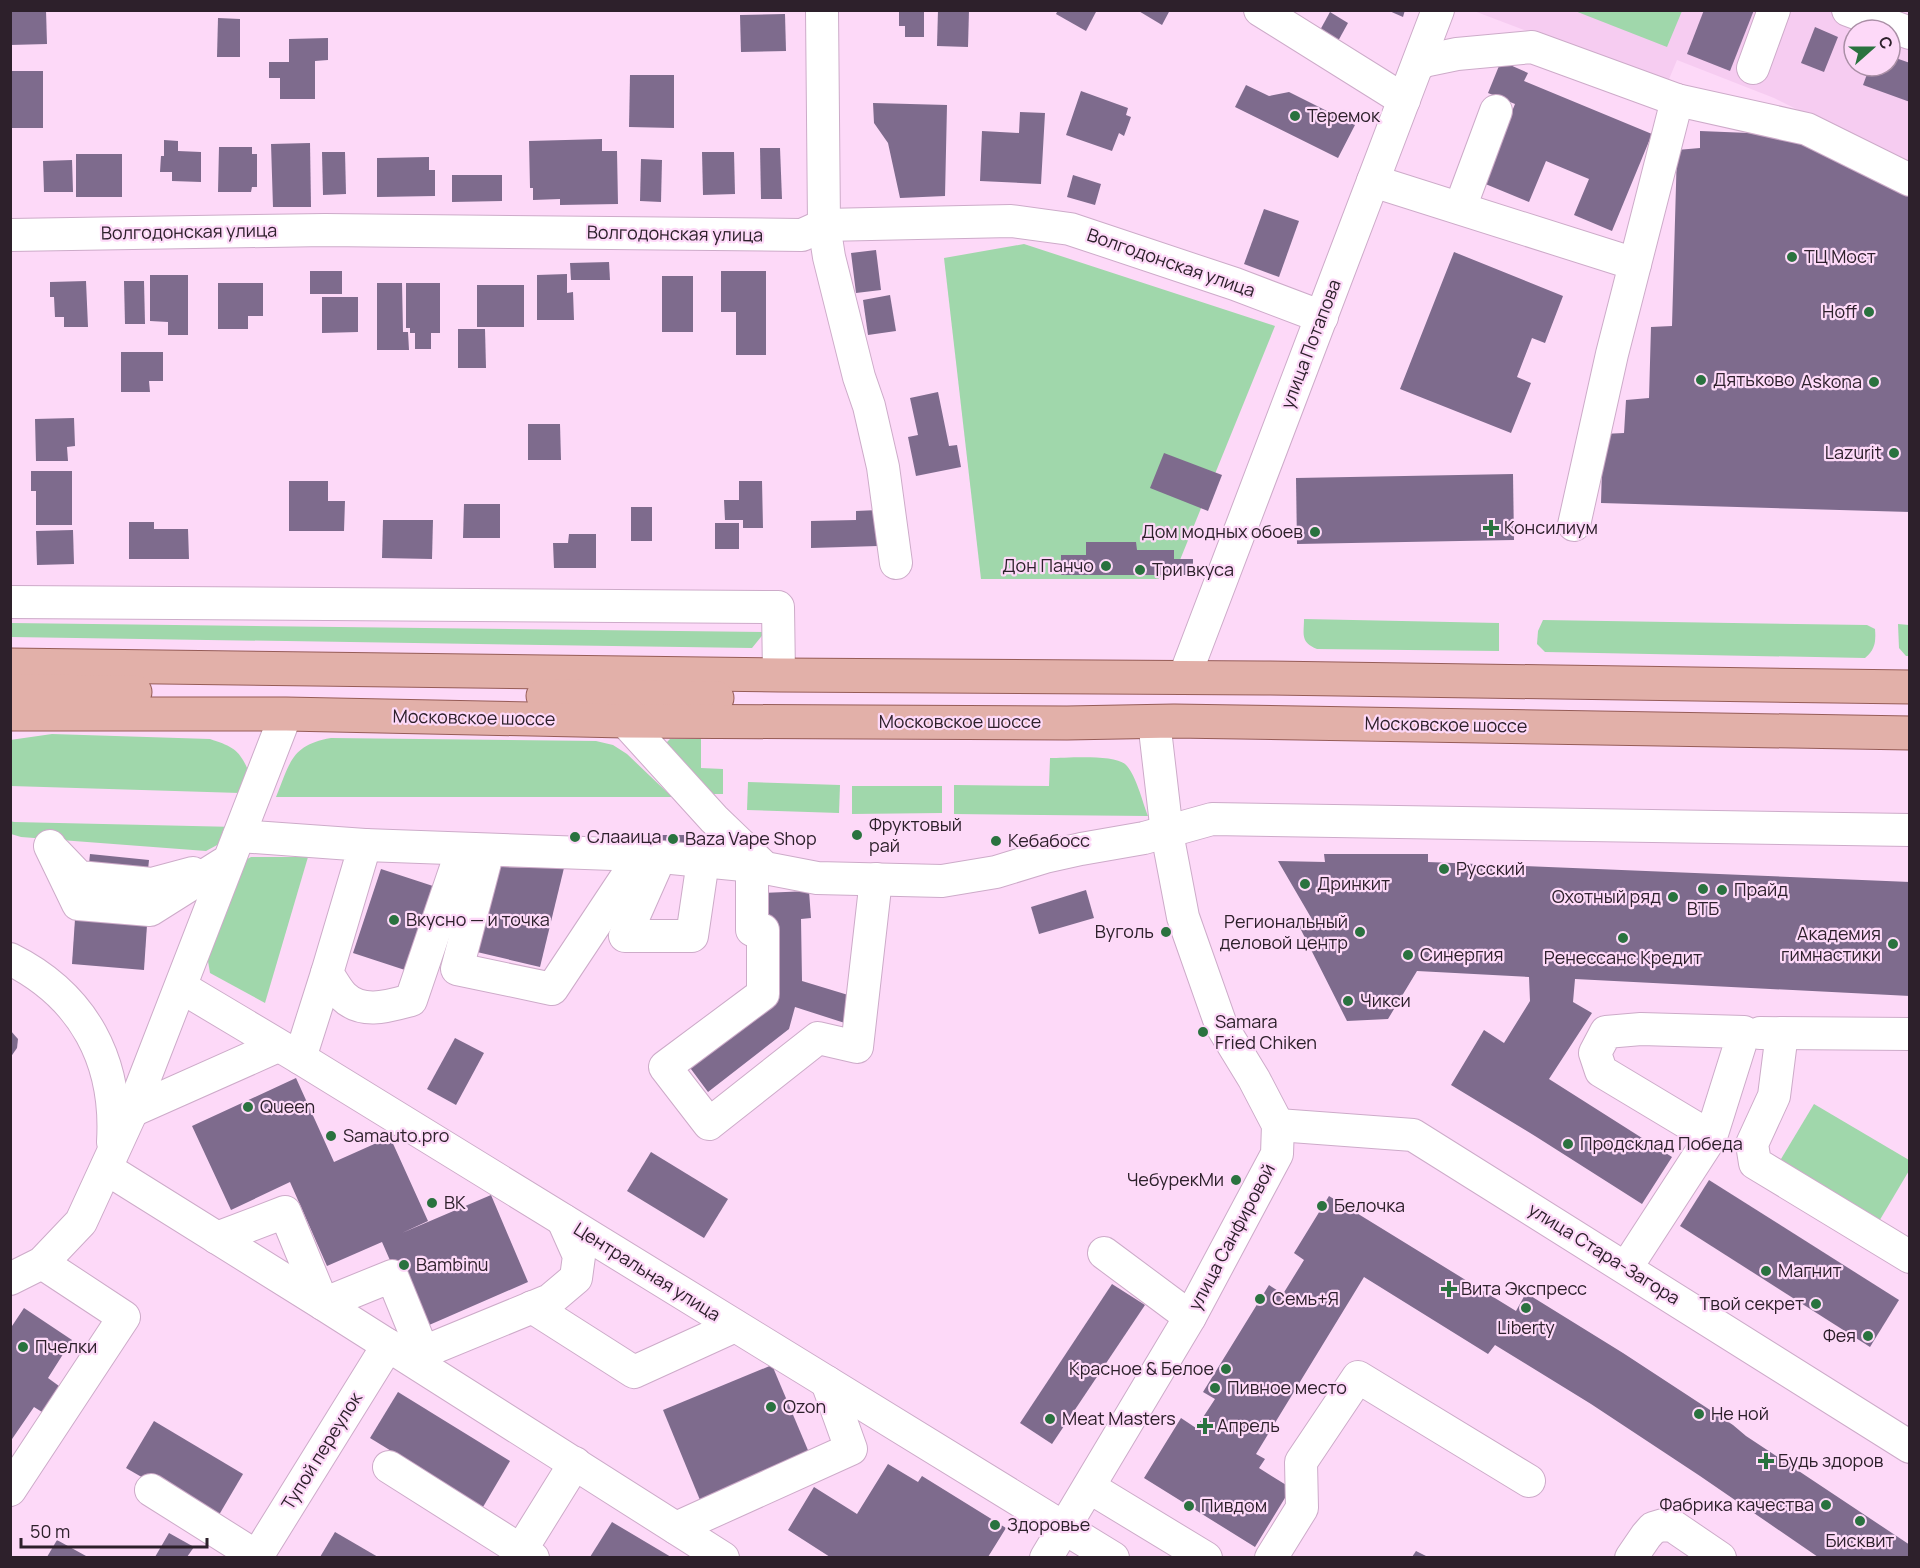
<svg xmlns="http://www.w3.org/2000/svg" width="1920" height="1568" viewBox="0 0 1920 1568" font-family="Manrope,sans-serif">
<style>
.built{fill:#f6ccf1;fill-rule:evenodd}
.green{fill:#a0d7ab}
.building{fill:#7e6b8d}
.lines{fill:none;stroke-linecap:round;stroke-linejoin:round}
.minor-casing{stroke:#cdabc9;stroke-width:34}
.major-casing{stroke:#965c57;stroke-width:35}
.minor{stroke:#fff;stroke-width:32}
.major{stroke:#e2b0a9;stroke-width:33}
.poi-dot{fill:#2a723f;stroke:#fdd9f8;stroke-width:2}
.labels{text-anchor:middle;stroke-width:4.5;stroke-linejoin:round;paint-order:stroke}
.poi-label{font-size:18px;fill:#2d202b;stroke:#fdd9f8;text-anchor:start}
.street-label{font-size:18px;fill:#2d202b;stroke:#fdd9f8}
</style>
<rect width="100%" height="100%" fill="#fdd9f8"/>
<!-- built -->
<path class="built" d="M1474,11H1909V165L1774,98L1677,60L1667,84ZM1854,30H1890V66H1854Z"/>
<!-- green -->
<g class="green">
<polygon points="1575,11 1682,11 1667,47"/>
<polygon points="1024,244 1275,326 1180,560 1158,579 981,579 944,258"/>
<path d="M1304,619L1499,623V651L1317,649C1300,642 1304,634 1304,619Z"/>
<path d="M1543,620L1867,625L1875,629C1876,642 1875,650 1865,658L1545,652L1537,644L1538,631Z"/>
<polygon points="11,623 765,632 752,648 11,637"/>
<polygon points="1898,624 1909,625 1909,656 1906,656 1899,648"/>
<path d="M52,734L210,739C231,746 239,749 248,770L240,793L11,786L10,740Z"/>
<path d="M331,738L596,741L613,745L627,754L672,797H276C290,763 291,745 331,738Z"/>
<polygon points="670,739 701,739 701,768 723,769 723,794 709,794 665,744"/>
<path d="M1050,758C1066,758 1113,754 1125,764C1136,774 1142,801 1148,816L954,814V785L1049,786Z"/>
<polygon points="748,782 840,785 839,813 747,810"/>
<polygon points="852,786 942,786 942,813 852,814"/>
<polygon points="10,821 14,822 237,827 232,837 206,851 21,837 11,834"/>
<polygon points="251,857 308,857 265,1003 210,973 205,943 234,866"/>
<polygon points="1814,1104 1909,1160 1910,1169 1878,1223 1778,1164"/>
</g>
<!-- building -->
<g class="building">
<polygon points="10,10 46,10 47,44 10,45"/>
<polygon points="899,10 924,10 924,37 905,37 905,26 899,26"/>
<polygon points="938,10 969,10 968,47 937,46"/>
<polygon points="1058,10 1097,10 1086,31 1056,14"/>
<polygon points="1137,10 1170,10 1162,25"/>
<polygon points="1387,10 1405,10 1403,17"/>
<polygon points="1704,10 1754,10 1730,71 1687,54"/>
<polygon points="1330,12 1348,23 1337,43 1319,32"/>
<polygon points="785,14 786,51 741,52 740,15"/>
<polygon points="218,18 240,19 240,57 217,57"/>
<polygon points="1815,27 1838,37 1824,72 1801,63"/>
<polygon points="328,38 328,60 315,61 315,99 280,99 280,78 269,78 269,62 289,62 289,39"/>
<polygon points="1890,56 1910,63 1910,102 1863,85 1870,66 1890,66"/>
<polygon points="1501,61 1528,73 1524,81 1652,134 1612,231 1574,215 1589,179 1546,161 1529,202 1483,183 1515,104 1488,93"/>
<rect x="10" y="71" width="33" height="57"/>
<polygon points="630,75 674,75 674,128 629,127"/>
<polygon points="1246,85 1269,96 1289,92 1355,125 1338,158 1235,107"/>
<polygon points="1081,91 1128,108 1126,115 1131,117 1124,136 1119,133 1112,151 1066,135"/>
<polygon points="873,103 947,105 945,196 900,198 888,143 874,123"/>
<polygon points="1020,112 1045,113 1041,184 980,181 982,131 1019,133"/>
<polygon points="1700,131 1796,135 1910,189 1910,512 1601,503 1603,434 1624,433 1626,400 1649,398 1651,327 1672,326 1677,150 1700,148"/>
<polygon points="602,139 602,151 617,151 618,204 560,205 560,199 533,200 533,188 530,188 529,141"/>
<polygon points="164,140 178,141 178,151 201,152 201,182 172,181 172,172 160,172 161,156 164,156"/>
<polygon points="310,143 311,207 273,207 271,144"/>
<polygon points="219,147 252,147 252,154 257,154 257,187 252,187 251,192 218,192"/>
<polygon points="760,148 780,148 782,199 761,199"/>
<polygon points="322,152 345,152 346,194 323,195"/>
<polygon points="702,152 734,152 735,194 703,195"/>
<rect x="76" y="154" width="46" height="43"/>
<polygon points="429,157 429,170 435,170 435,196 377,197 377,158"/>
<polygon points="641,159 662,160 661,202 640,201"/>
<polygon points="72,160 73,192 44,192 43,161"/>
<polygon points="452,175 502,175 502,201 452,202"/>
<polygon points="1073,175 1101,184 1095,205 1067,197"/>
<polygon points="1264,209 1299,221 1279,277 1244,264"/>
<polygon points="876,250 881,290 856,293 851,253"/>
<polygon points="1454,252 1563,296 1545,343 1532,338 1517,377 1531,383 1511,433 1400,389"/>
<polygon points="609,262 610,280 571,280 570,263"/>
<rect x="310" y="271" width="32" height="23"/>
<polygon points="721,271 766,271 766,355 736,355 736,312 721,312"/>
<polygon points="567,274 567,293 573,292 574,320 537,320 537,275"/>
<polygon points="150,275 188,275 188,335 168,335 168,322 150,321"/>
<rect x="662" y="276" width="31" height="56"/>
<polygon points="86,281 88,327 64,327 64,317 55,317 54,297 50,297 50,282"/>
<polygon points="124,281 144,281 145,324 125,324"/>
<polygon points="218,283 263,283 263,316 248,316 248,329 218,329"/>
<polygon points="377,283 402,283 403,332 408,332 409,350 377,350"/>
<polygon points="406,283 440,283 440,333 431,333 431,349 415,349 415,333 410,333 410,328 406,328"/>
<rect x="477" y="285" width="47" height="42"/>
<polygon points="890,295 896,331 868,335 863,300"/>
<polygon points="322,297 358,297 358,332 322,333"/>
<polygon points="458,329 485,329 486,368 458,368"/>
<polygon points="121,352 163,352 163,381 149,381 150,392 121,392"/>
<polygon points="938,392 949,446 957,445 961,467 916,476 908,437 918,435 910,398"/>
<polygon points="74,418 75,446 67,447 68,461 36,461 35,419"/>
<polygon points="528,424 560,424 561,460 528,460"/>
<polygon points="1164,453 1222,475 1208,511 1150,488"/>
<polygon points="31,471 72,471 72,525 36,525 36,491 31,491"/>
<polygon points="1513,474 1514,540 1297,544 1296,478"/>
<polygon points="289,481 328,481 328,501 345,501 344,531 289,531"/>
<polygon points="739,481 762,481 763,528 743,528 743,520 725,520 724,500 739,500"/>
<polygon points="464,504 500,504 500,538 463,538"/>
<rect x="631" y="507" width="21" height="34"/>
<polygon points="878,510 878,546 811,548 811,521 856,520 856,511"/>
<polygon points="383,520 433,520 432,559 382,558"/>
<polygon points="129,522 154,522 154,529 188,529 189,559 129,559"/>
<rect x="715" y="523" width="24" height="26"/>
<polygon points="73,530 74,564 37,565 36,531"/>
<polygon points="569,534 596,534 596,568 554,568 553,543 568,543"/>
<polygon points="1086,542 1136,542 1137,550 1174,550 1174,559 1193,559 1193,575 1061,575 1061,555 1086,555"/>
<polygon points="662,835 684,835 684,844 663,845"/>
<polygon points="90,854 149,860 144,909 85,903"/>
<polygon points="1324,854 1428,854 1428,862 1910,882 1910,996 1575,979 1573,1002 1592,1013 1549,1079 1672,1157 1642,1204 1535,1136 1451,1085 1484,1030 1504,1043 1530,1001 1529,977 1417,971 1388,1019 1347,1021 1297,922 1313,921 1278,861 1325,862"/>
<polygon points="497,867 564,868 540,967 477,952"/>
<polygon points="381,869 436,887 408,971 353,953"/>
<polygon points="1086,890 1094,918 1039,934 1031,907"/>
<polygon points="809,891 811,918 801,919 802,981 858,998 851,1025 795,1007 789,1029 708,1092 688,1065 773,998 762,920 762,893"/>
<polygon points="75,919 147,925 144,970 72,964"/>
<polygon points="10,1030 18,1039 17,1048 10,1058"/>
<polygon points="455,1038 484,1053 456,1105 427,1089"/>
<polygon points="296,1078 334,1162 390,1137 428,1221 402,1233 491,1195 528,1282 420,1329 382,1242 327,1266 290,1182 231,1210 192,1126"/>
<polygon points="651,1152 728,1199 704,1238 627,1191"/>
<polygon points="1709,1180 1899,1300 1870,1347 1680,1226"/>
<polygon points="1329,1196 1516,1311 1526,1293 1623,1353 1733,1425 1746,1436 1910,1545 1910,1557 1818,1557 1700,1476 1591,1404 1495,1345 1488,1354 1364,1277 1256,1454 1265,1459 1259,1468 1291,1488 1255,1547 1144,1478 1181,1418 1196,1428 1215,1399 1203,1392 1269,1285 1283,1294 1304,1260 1294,1253"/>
<polygon points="1112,1284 1145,1305 1052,1444 1020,1423"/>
<polygon points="24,1308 72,1340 48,1378 59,1386 42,1412 34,1407 10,1442 10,1329"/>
<polygon points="772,1365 810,1455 700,1500 663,1410"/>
<polygon points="398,1392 510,1461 483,1507 370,1438"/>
<polygon points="154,1421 243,1474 216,1520 126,1468"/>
<polygon points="888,1464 918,1482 922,1476 1006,1528 988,1557 830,1557 788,1530 814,1487 857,1514"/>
<polygon points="612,1522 671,1557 590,1557"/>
<polygon points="335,1532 378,1557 320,1557"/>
<polygon points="169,1533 194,1547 187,1557 155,1557"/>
<polygon points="57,1540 86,1556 85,1557 47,1557"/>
<polygon points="1416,1551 1428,1557 1412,1557"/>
</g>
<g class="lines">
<defs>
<g id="minor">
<polyline points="822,10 824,225 829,257 859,377 869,406 883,467 896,563"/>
<polyline points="1260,10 1404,100"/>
<polyline points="1848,10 1910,33"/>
<polyline points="1418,64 1428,60 1457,54 1532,47 1677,100 1807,129 1910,180"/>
<polyline points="1753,68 1774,10"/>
<polyline points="1373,181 1635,264"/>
<polyline points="1460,208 1496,111"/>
<polyline points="10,235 325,230 802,235 824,225 1011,221 1070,229 1235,284 1322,317"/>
<polyline points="1574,525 1612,354 1677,100"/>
<polyline points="10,602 778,607 779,675"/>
<polyline points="1184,678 1438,10"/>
<polyline points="625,721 714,819 765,868 817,878 942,881 996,872 1045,857 1081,849 1144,838 1212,819 1910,830"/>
<path d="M239,836L365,845L327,973C332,980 337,990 343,996C362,1015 389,1006 411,1000L462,850"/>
<polyline points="365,845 641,855 764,867"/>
<polyline points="50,846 78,904 150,910 223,864"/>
<polyline points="488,851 457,969 552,989 641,855"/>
<polyline points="56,853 79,877 152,884 193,873"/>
<polyline points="660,857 625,936 692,936 703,861"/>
<polyline points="752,866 752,930 763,930 763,994 665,1067 709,1124 818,1038 857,1047 876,879"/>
<path d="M10,959C84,996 118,1061 113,1142"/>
<polyline points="181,987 300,1058 1113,1558"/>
<polyline points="1760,1033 1910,1034"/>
<polyline points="1782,1033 1774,1096 1752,1144 1755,1163 1910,1257"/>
<polyline points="300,1058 327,973"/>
<polyline points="128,1102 132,1111 278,1046"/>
<polyline points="1278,1125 1413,1135 1910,1447"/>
<polyline points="107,1169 323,1304 723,1558"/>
<polyline points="217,1238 285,1212 323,1304 392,1276 423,1352"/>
<polyline points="1104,1253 1190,1317"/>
<polyline points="1626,1268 1711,1137 1744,1032 1641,1029 1606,1032 1595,1053 1601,1071 1711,1137"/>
<polyline points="10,1279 42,1263 81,1222 132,1111 286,714"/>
<polyline points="532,1307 634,1372 735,1326"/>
<polyline points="409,1358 550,1300 576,1278 579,1256 563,1220"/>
<polyline points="389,1467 533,1558"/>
<polyline points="1089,1487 1206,1558"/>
<polyline points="10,1490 124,1317 42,1263"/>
<polyline points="151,1490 259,1558"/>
<polyline points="676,1528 851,1449 827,1382"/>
<polyline points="521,1550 575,1463"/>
<polyline points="256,1558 388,1345"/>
<polyline points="1046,1558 1190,1317 1277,1154 1278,1125 1254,1079 1221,1025 1183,917 1167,833 1154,721"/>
<polyline points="1271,1558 1302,1508 1301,1462 1358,1377 1529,1481"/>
<polyline points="1631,1558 1646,1536 1653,1528 1663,1525 1673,1526 1720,1558"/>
</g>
<g id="major">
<polyline points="10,665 779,675 1264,678 1910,687"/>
<polyline points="10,691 135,692"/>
<polyline points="543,696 717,698"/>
<polyline points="10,714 286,714 625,721 1067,723 1174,721 1910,733"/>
</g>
</defs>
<!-- minor casing -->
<use href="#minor" class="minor-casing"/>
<!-- major casing -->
<use href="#major" class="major-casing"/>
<!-- minor -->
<use href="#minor" class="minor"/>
<!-- major -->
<use href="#major" class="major"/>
</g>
<!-- markers -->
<g class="poi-dot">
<circle cx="1295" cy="116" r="6"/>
<circle cx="1792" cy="257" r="6"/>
<circle cx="1869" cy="312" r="6"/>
<circle cx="1701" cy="380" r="6"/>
<circle cx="1874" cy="382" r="6"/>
<circle cx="1894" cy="453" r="6"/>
<path d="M1488 519h6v6h6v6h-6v6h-6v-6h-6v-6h6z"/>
<circle cx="1315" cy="532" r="6"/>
<circle cx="1106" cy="566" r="6"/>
<circle cx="1140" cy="570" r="6"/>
<circle cx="857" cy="835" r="6"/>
<circle cx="575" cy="837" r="6"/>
<circle cx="673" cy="839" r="6"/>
<circle cx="996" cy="841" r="6"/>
<circle cx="1444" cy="869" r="6"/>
<circle cx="1305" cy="884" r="6"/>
<circle cx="1703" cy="889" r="6"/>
<circle cx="1722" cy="890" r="6"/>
<circle cx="1673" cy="897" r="6"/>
<circle cx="394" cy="920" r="6"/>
<circle cx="1166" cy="932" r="6"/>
<circle cx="1360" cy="932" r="6"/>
<circle cx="1623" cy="938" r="6"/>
<circle cx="1893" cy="944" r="6"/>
<circle cx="1408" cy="955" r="6"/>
<circle cx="1348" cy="1001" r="6"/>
<circle cx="1203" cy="1032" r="6"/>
<circle cx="248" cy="1107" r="6"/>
<circle cx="331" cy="1136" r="6"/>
<circle cx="1568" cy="1144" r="6"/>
<circle cx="1236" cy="1180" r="6"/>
<circle cx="432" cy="1203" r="6"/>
<circle cx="1322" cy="1206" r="6"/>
<circle cx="404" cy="1265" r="6"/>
<circle cx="1766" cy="1271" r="6"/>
<path d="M1446 1280h6v6h6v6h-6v6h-6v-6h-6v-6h6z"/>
<circle cx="1260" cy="1299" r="6"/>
<circle cx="1816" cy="1304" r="6"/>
<circle cx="1526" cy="1308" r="6"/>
<circle cx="1868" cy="1336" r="6"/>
<circle cx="23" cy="1347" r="6"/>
<circle cx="1226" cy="1369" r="6"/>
<circle cx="1215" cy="1388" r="6"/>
<circle cx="771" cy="1407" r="6"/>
<circle cx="1699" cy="1414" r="6"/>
<circle cx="1050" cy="1419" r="6"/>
<path d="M1202 1417h6v6h6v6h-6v6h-6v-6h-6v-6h6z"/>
<path d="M1763 1452h6v6h6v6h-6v6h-6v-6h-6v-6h6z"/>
<circle cx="1826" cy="1505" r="6"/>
<circle cx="1189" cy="1506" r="6"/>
<circle cx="1860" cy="1521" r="6"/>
<circle cx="995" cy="1525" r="6"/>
</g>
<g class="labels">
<!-- poi labels -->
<g class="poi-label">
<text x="1307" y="122">Теремок</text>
<text x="1804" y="263">ТЦ Мост</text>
<text x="1857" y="318" text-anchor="end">Hoff</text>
<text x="1713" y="386">Дятьково</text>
<text x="1862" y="388" text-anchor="end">Askona</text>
<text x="1882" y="459" text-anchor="end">Lazurit</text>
<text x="1504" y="534">Консилиум</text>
<text x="1303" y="538" text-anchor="end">Дом модных обоев</text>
<text x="1094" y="572" text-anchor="end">Дон Панчо</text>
<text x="1152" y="576">Три вкуса</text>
<text x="869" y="831">Фруктовый<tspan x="869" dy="21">рай</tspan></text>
<text x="587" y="843">Слааица</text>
<text x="685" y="845">Baza Vape Shop</text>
<text x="1008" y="847">Кебабосс</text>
<text x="1456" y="875">Русский</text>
<text x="1317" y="890">Дринкит</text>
<text x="1734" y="896">Прайд</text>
<text x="1661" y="903" text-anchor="end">Охотный ряд</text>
<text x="1703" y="915" text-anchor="middle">ВТБ</text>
<text x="406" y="926">Вкусно — и точка</text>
<text x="1348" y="928" text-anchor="end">Региональный<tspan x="1348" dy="21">деловой центр</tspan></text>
<text x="1154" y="938" text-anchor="end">Вуголь</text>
<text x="1881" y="940" text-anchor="end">Академия<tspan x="1881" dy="21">гимнастики</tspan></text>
<text x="1420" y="961">Синергия</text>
<text x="1623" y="964" text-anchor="middle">Ренессанс Кредит</text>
<text x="1360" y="1007">Чикси</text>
<text x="1215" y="1028">Samara<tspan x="1215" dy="21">Fried Chiken</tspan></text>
<text x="260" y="1113">Queen</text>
<text x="343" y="1142">Samauto.pro</text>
<text x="1580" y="1150">Продсклад Победа</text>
<text x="1224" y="1186" text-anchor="end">ЧебурекМи</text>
<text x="444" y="1209">ВК</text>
<text x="1334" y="1212">Белочка</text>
<text x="416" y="1271">Bambinu</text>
<text x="1778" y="1277">Магнит</text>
<text x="1461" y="1295">Вита Экспресс</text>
<text x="1272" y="1305">Семь+Я</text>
<text x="1804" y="1310" text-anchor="end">Твой секрет</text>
<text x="1526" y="1334" text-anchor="middle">Liberty</text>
<text x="1856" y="1342" text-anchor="end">Фея</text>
<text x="35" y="1353">Пчелки</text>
<text x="1214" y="1375" text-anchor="end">Красное &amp; Белое</text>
<text x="1227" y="1394">Пивное место</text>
<text x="783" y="1413">Ozon</text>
<text x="1711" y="1420">Не ной</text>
<text x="1062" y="1425">Meat Masters</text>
<text x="1217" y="1432">Апрель</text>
<text x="1778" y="1467">Будь здоров</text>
<text x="1814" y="1511" text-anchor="end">Фабрика качества</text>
<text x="1201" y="1512">Пивдом</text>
<text x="1007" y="1531">Здоровье</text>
<text x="1860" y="1547" text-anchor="middle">Бисквит</text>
</g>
<!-- street labels -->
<g class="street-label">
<text transform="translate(189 232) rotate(-1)" y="6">Волгодонская улица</text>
<text transform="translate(675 234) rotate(1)" y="6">Волгодонская улица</text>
<text transform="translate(1171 263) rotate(19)" y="6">Волгодонская улица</text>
<text transform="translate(1311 344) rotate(-69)" y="6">улица Потапова</text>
<text transform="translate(474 718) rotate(1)" y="6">Московское шоссе</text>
<text x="960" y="728">Московское шоссе</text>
<text transform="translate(1446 725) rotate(1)" y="6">Московское шоссе</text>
<text transform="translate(1232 1237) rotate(-62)" y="6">улица Санфировой</text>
<text transform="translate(1604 1254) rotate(32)" y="6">улица Стара-Загора</text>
<text transform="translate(647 1272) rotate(32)" y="6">Центральная улица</text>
<text transform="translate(322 1451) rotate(-58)" y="6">Тупой переулок</text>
</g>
</g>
<!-- border -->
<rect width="1920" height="1568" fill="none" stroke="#2d202b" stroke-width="24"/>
<!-- north arrow -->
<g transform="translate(1872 48) rotate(69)"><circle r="28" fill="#fdd9f8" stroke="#aa8fa6" stroke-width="1.5"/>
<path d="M0-4.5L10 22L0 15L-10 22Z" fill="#2a723f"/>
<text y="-9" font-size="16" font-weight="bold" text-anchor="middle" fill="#2d202b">С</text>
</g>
<!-- scale -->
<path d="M21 1538v9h186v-9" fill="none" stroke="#2d202b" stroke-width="3"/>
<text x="30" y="1538" font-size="18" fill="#2d202b" stroke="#fdd9f8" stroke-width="4.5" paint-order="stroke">50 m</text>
</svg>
